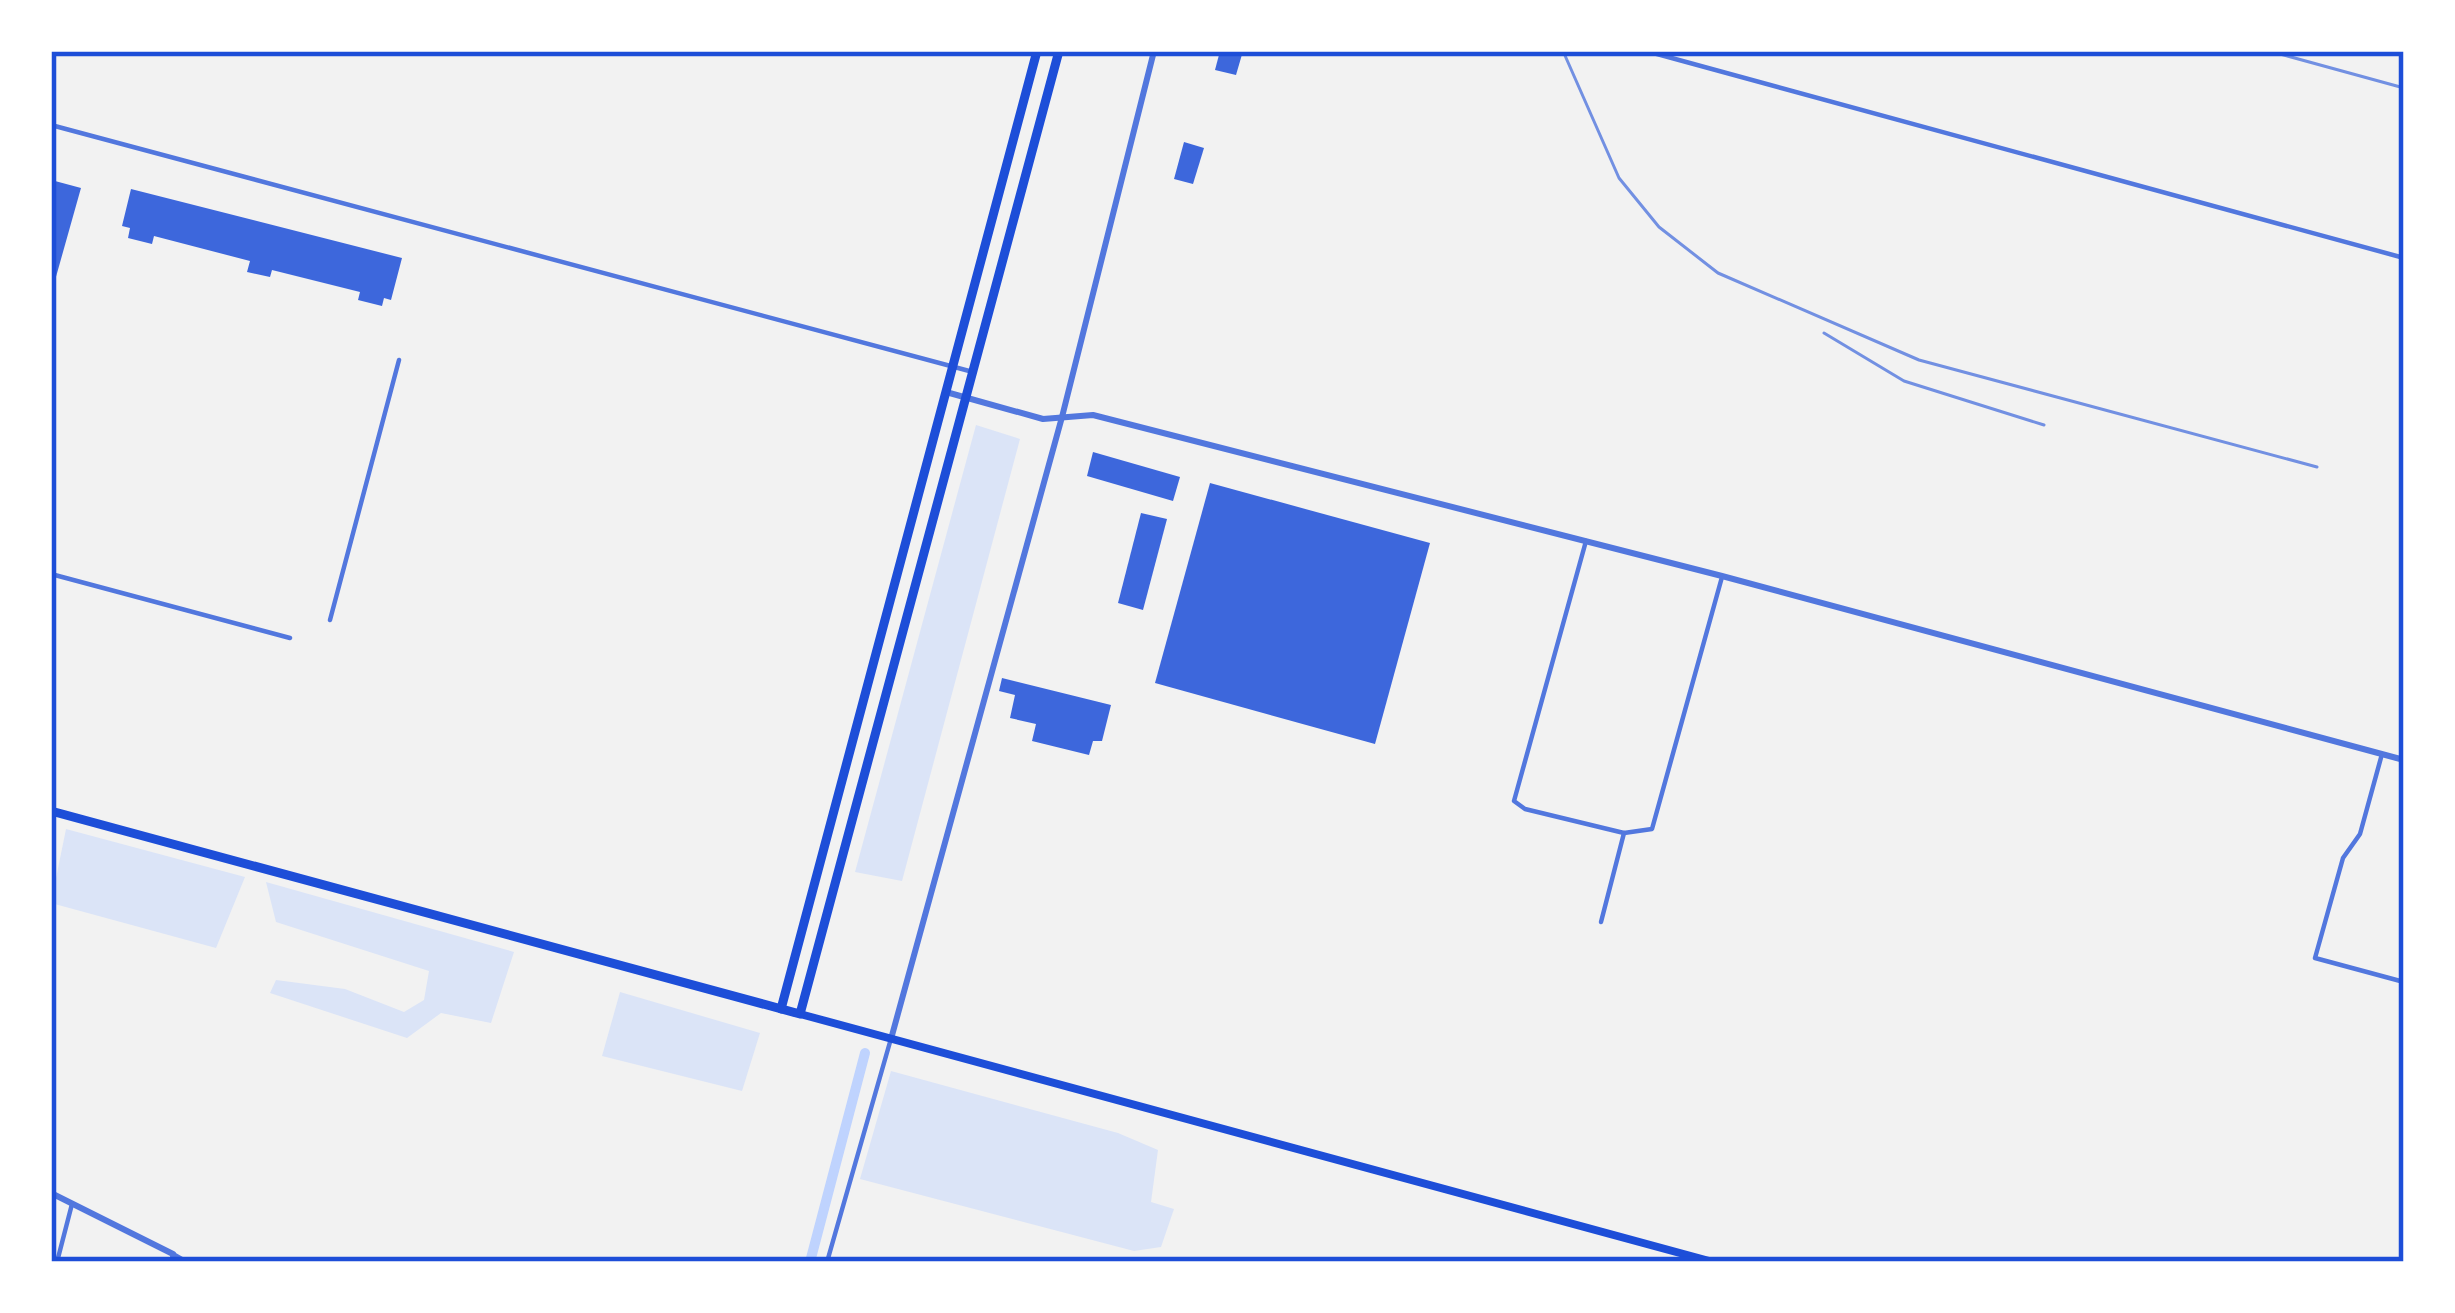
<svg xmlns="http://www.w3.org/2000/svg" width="2455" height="1313" viewBox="0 0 2455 1313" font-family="Overpass,sans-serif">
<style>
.green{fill:#dbe4f7}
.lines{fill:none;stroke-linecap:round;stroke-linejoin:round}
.canal{stroke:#bfd3fe;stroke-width:10}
.building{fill:#3d67dc}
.minor{stroke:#5277de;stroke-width:4.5}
.tertiary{stroke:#5277de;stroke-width:6}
.secondary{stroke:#1d4ed8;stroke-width:8}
.primary{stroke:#1d4ed8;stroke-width:9}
.rail{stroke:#7290e2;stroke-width:3}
.neatline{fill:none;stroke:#1d4ed8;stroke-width:4.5}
</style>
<rect width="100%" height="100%" fill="#f2f2f2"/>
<!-- green -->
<g class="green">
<polygon points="976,425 1020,439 902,881 855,872"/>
<polygon points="66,829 245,877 216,948 51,903"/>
<polygon points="266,882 514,952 491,1023 441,1013 407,1038 270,993 276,980 345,989 404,1012 424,1000 429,971 276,922"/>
<polygon points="620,992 760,1033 742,1091 602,1056"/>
<polygon points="891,1071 1118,1133 1158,1150 1151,1202 1174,1209 1161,1247 1134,1251 860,1179"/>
</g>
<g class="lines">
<!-- canal -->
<polyline class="canal" points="810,1262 865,1053"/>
</g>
<!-- building -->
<g class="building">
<polygon points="1220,51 1243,51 1236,75 1215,70"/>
<polygon points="1184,142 1204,148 1193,184 1174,179"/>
<polygon points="55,181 81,188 52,291 51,194"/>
<polygon points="131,189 402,258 391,300 384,298 382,306 358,300 360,292 272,270 270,277 247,272 250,261 154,236 152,244 128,238 130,228 122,226"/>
<polygon points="1093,452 1180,477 1173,501 1087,476"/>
<polygon points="1210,483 1430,543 1375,744 1155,683"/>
<polygon points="1141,513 1167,519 1143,610 1118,603"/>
<polygon points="1002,678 1111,705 1102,741 1093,741 1089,755 1032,741 1036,724 1010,718 1015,695 999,691"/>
</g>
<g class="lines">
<!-- minor -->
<g class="minor">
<polyline points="1646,51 2404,258"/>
<polyline points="51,125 973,372"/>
<polyline points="1586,541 1514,801 1525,809 1624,833 1652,829 1722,577"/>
<polyline points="51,574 290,638"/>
<polyline points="330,620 399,360"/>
<polyline points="2382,754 2360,834 2343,858 2315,958 2404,982"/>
<polyline points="1601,922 1624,833"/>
<polyline points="57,1262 72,1204"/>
<polyline points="171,1262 173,1254 187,1262"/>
<polyline points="827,1262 890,1042"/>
</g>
<!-- tertiary -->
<g class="tertiary">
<polyline points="946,392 1043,419 1093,415 1722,576 2404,760"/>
<polyline points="891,1039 1062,417 1154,51"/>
<polyline points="51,1193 173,1254"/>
</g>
<!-- secondary -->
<polyline class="secondary" points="800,1014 1713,1262"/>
<!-- primary -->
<g class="primary">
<polyline points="51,811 800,1014 1059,51"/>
<polyline points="781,1009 1037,51"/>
</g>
<!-- rail -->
<g class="rail">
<polyline points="1563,51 1619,178 1659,227 1718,273 1919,360 2317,467"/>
<polyline points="2269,51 2404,88"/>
<polyline points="1824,333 1904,381 2044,425"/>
</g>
</g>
<!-- border -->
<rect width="2455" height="1313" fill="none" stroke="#ffffff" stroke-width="108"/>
<rect x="54" y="54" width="2347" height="1205" class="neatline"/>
</svg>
